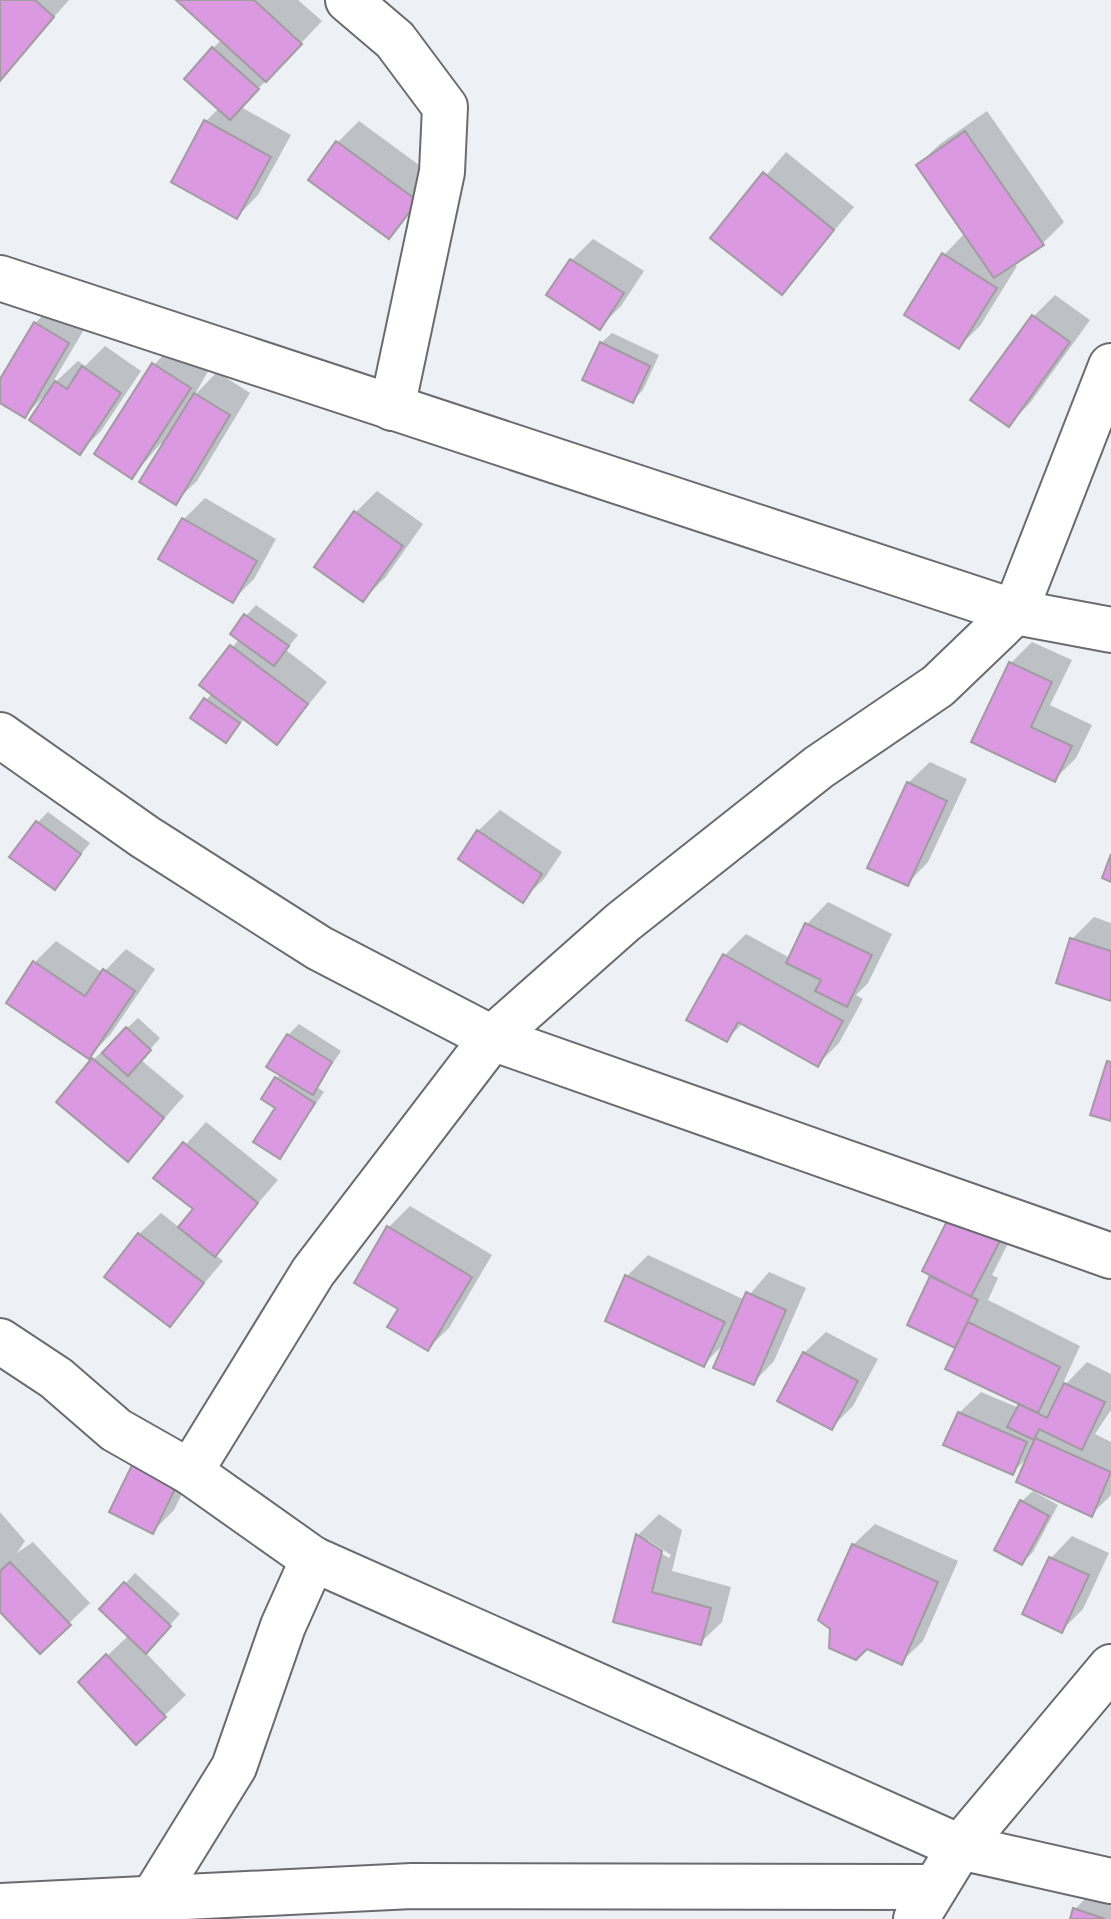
<svg xmlns="http://www.w3.org/2000/svg" width="1111" height="1919" viewBox="0 0 1111 1919" font-family="'Fira Sans',sans-serif">
<style>
.shadow{fill:#0003;fill-rule:evenodd}
.building{fill:#da99e0;stroke:#a09ca0;stroke-width:2}
.lines{fill:none;stroke-linecap:round;stroke-linejoin:round}
.minor-casing{stroke:#696b70;stroke-width:48}
.minor{stroke:#fff;stroke-width:44}
</style>
<rect width="100%" height="100%" fill="#edf0f5"/>
<!-- shadow -->
<g class="shadow">
<polygon points="0,0 69,0 0,78"/>
<polygon points="179,0 298,0 322,21 241,107 291,135 258,195 237,217 173,181 206,121 219,108 213,48 222,39"/>
<polygon points="987,111 1064,222 1043,243 1013,263 1017,266 980,326 958,347 944,255 965,233 918,165 940,144"/>
<polygon points="359,121 438,179 389,237 338,142"/>
<polygon points="786,152 854,207 782,292 713,238"/>
<polygon points="593,239 644,271 621,306 600,327 549,295 572,260"/>
<polygon points="1055,295 1090,320 1030,403 1009,424 973,400 1034,316"/>
<polygon points="57,302 89,321 50,387 78,361 85,366 105,346 141,371 101,431 80,452 47,393 25,416 0,401 0,383 35,323"/>
<polygon points="612,333 659,355 643,390 632,401 601,343"/>
<polygon points="175,343 211,366 194,396 217,372 250,393 197,481 175,502 161,443 132,477 154,365"/>
<polygon points="377,491 423,524 385,578 363,599 317,566 356,512"/>
<polygon points="205,498 276,539 254,579 233,600 184,519"/>
<polygon points="256,605 298,635 286,650 327,682 277,743 245,718 225,740 193,717 212,693 202,685 240,638 246,616"/>
<polygon points="1032,642 1072,660 1050,705 1092,725 1076,758 1054,780 974,742 1011,663"/>
<polygon points="930,762 967,779 928,862 907,884 908,783"/>
<polygon points="500,810 562,852 544,879 522,900 478,831"/>
<polygon points="48,812 90,843 55,887 37,823"/>
<polygon points="828,902 892,934 868,983 856,995 863,999 839,1043 818,1064 743,1023 726,1040 725,955 746,934 790,958 807,924"/>
<polygon points="1094,917 1111,923 1111,999 1072,939"/>
<polygon points="56,941 103,973 126,949 155,969 110,1035 89,1057 34,963"/>
<polygon points="138,1018 160,1038 141,1060 184,1096 128,1160 59,1102 94,1059"/>
<polygon points="299,1024 341,1051 317,1087 324,1092 280,1156 276,1079 281,1074 288,1035"/>
<polygon points="206,1122 278,1180 214,1254 223,1261 170,1324 139,1234 161,1213 180,1228 195,1209 156,1178"/>
<polygon points="410,1206 492,1255 449,1328 427,1349 401,1308 357,1282 389,1227"/>
<polygon points="1020,1220 992,1275 998,1278 988,1300 1080,1346 1060,1390 1087,1362 1111,1374 1111,1410 1095,1434 1111,1442 1111,1495 1092,1514 1028,1457 1012,1473 959,1413 981,1392 1019,1408 1021,1403 958,1347 910,1324 933,1275"/>
<polygon points="648,1255 745,1300 769,1272 806,1288 774,1361 753,1383 727,1341 704,1364 627,1276"/>
<polygon points="826,1332 878,1359 853,1406 831,1428 804,1353"/>
<polygon points="197,1463 174,1510 153,1531 112,1511"/>
<polygon points="1035,1489 1033,1491 1058,1505 1033,1552 1022,1563 1022,1501"/>
<polygon points="0,1512 25,1541 17,1553 33,1542 90,1603 40,1651 0,1608"/>
<path d="M659,1514L682,1530L672,1571L731,1587L722,1622L700,1643L616,1621L638,1535ZM648,1540L671,1555L669,1558L648,1545Z"/>
<polygon points="875,1524 958,1561 923,1641 901,1662 853,1545"/>
<polygon points="1072,1536 1109,1553 1083,1609 1061,1631 1051,1558"/>
<polygon points="135,1573 180,1614 145,1652 186,1695 164,1716 80,1682 129,1635 125,1584"/>
<polygon points="1096,1888 1111,1893 1111,1919 1072,1919 1075,1909"/>
</g>
<!-- building -->
<g class="building">
<polygon points="0,0 35,0 54,17 0,81"/>
<polygon points="176,0 254,0 302,44 266,82"/>
<polygon points="212,47 259,89 230,120 184,79"/>
<polygon points="204,120 271,157 237,219 171,182"/>
<polygon points="965,131 1044,245 994,278 916,165"/>
<polygon points="336,141 418,201 389,239 308,180"/>
<polygon points="763,172 834,230 782,295 710,238"/>
<polygon points="942,253 997,288 959,349 904,315"/>
<polygon points="570,259 624,293 600,330 546,295"/>
<polygon points="1032,315 1070,342 1009,427 970,400"/>
<polygon points="34,322 69,343 25,418 0,403 0,379"/>
<polygon points="600,342 650,366 633,403 582,380"/>
<polygon points="152,363 191,388 132,479 94,454"/>
<polygon points="82,366 121,393 80,455 29,420 55,381 67,389"/>
<polygon points="194,393 230,415 176,505 139,482"/>
<polygon points="354,511 403,546 363,602 314,567"/>
<polygon points="182,518 257,561 233,603 158,559"/>
<polygon points="244,614 289,646 274,666 230,634"/>
<polygon points="230,645 308,704 277,745 199,685"/>
<polygon points="1009,662 1052,682 1031,727 1072,746 1055,782 971,742"/>
<polygon points="204,698 240,723 226,743 190,718"/>
<polygon points="907,782 947,801 908,886 867,868"/>
<polygon points="36,821 81,854 55,890 9,857"/>
<polygon points="477,830 542,874 523,903 458,859"/>
<polygon points="1111,854 1111,882 1102,878"/>
<polygon points="805,923 872,955 847,1007 815,991 821,980 786,963"/>
<polygon points="1070,938 1111,951 1111,1001 1056,983"/>
<polygon points="723,954 843,1021 818,1067 738,1022 727,1042 686,1020"/>
<polygon points="33,961 85,996 103,969 135,991 89,1059 6,1003"/>
<polygon points="126,1027 151,1050 128,1076 102,1053"/>
<polygon points="287,1034 332,1062 313,1095 266,1067"/>
<polygon points="92,1058 164,1118 128,1162 56,1102"/>
<polygon points="1107,1061 1111,1062 1111,1121 1090,1115"/>
<polygon points="275,1077 315,1103 280,1159 253,1142 275,1108 261,1099"/>
<polygon points="183,1142 258,1203 215,1257 178,1227 193,1209 153,1178"/>
<polygon points="950,1215 1000,1241 971,1297 922,1271"/>
<polygon points="387,1226 472,1277 428,1351 387,1327 398,1309 354,1283"/>
<polygon points="138,1233 204,1283 170,1327 104,1277"/>
<polygon points="625,1275 725,1322 704,1367 605,1321"/>
<polygon points="930,1276 978,1300 955,1348 907,1325"/>
<polygon points="746,1292 786,1310 754,1385 713,1368"/>
<polygon points="968,1322 1060,1367 1038,1413 945,1369"/>
<polygon points="803,1352 858,1381 832,1430 777,1401"/>
<polygon points="1064,1383 1105,1402 1082,1450 1039,1429 1034,1440 1007,1427 1019,1404 1047,1418"/>
<polygon points="958,1412 1027,1442 1013,1475 943,1445"/>
<polygon points="1035,1438 1111,1472 1092,1517 1016,1482"/>
<polygon points="133,1463 177,1485 153,1534 109,1512"/>
<polygon points="1020,1500 1049,1516 1022,1565 994,1550"/>
<polygon points="636,1534 662,1551 652,1592 711,1608 701,1645 613,1622"/>
<polygon points="852,1544 938,1582 902,1665 867,1649 856,1660 829,1648 830,1629 818,1620"/>
<polygon points="1049,1557 1089,1575 1062,1633 1022,1614"/>
<polygon points="10,1562 71,1625 40,1654 0,1612 0,1571"/>
<polygon points="124,1582 171,1626 146,1654 99,1609"/>
<polygon points="106,1654 166,1717 136,1745 78,1682"/>
<polygon points="1073,1908 1105,1919 1070,1919"/>
</g>
<g class="lines">
<defs>
<g id="minor">
<polyline points="348,0 395,40 445,107 442,172 392,408"/>
<polyline points="0,278 1015,612 1111,630"/>
<polyline points="0,735 145,837 319,948 492,1038 1111,1256"/>
<polyline points="0,1341 56,1378 116,1430 190,1472 313,1559 283,1626 234,1767 153,1898 145,1918"/>
<polyline points="190,1472 313,1272 492,1038 623,922 819,767 938,686 1015,612 1111,366"/>
<polyline points="313,1559 960,1847 1111,1881"/>
<polyline points="0,1906 412,1886 935,1887"/>
<polyline points="916,1919 960,1847 1111,1667"/>
</g>
</defs>
<!-- minor casing -->
<use href="#minor" class="minor-casing"/>
<!-- minor -->
<use href="#minor" class="minor"/>
</g>
</svg>
